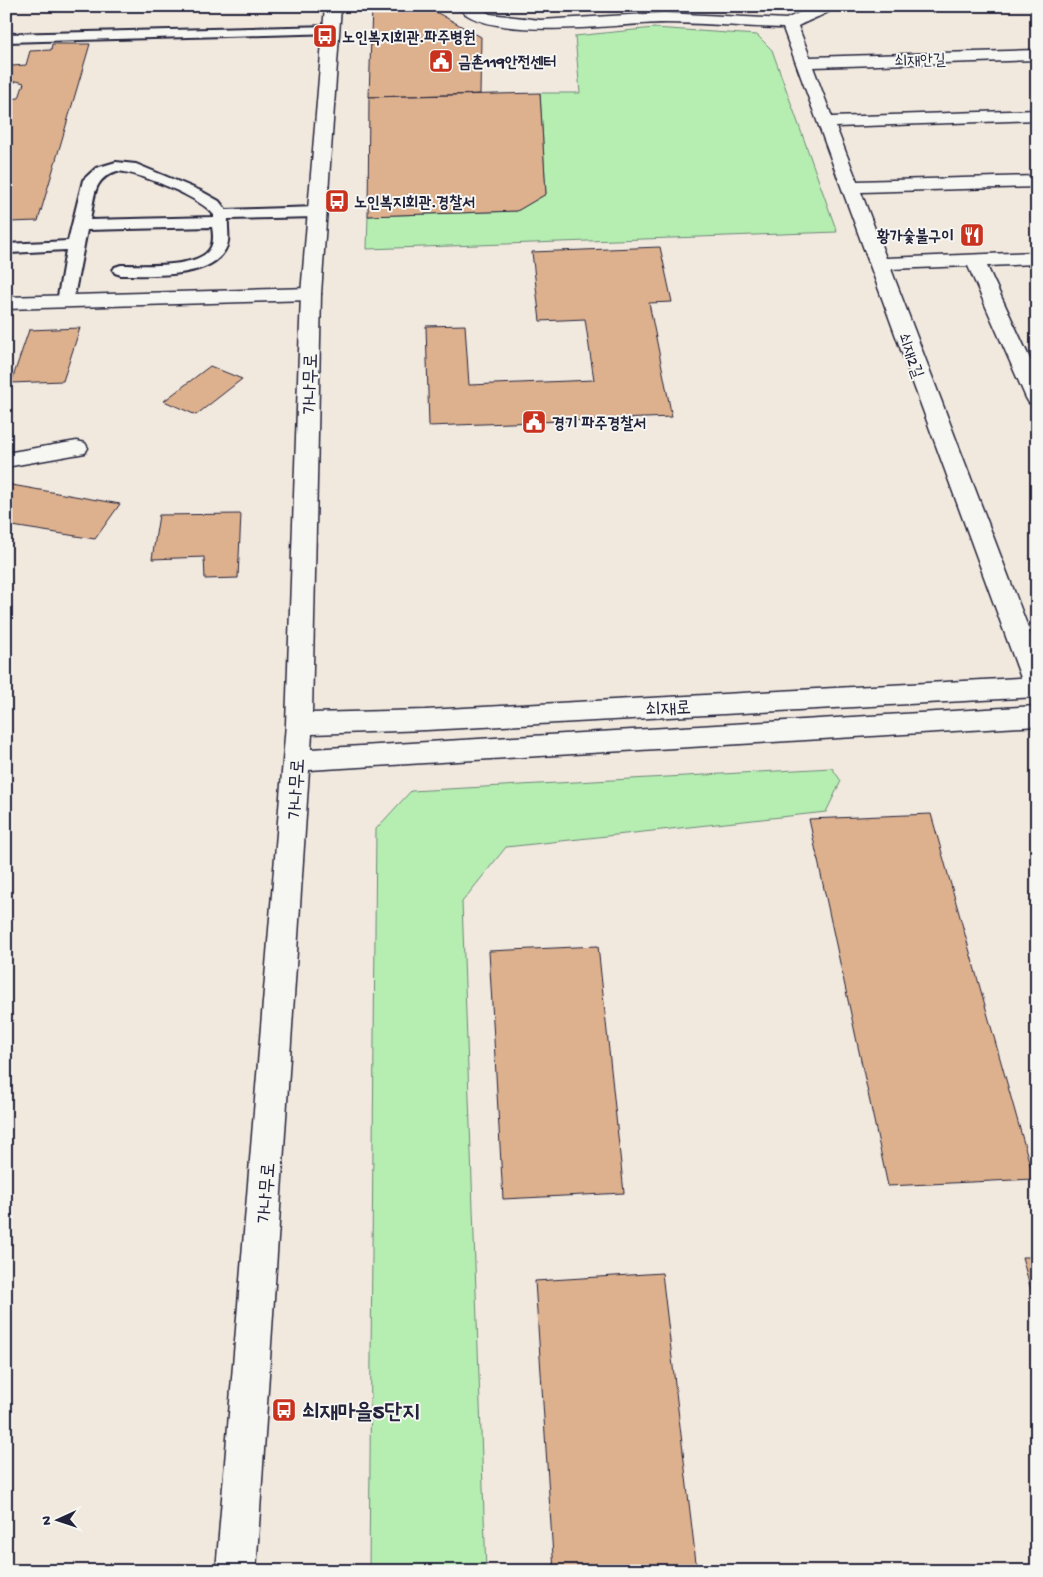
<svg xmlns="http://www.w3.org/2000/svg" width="1043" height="1577" viewBox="0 0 1043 1577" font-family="'Gochi Hand','Poor Story',sans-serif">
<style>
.green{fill:#b6eeb2;stroke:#6c8876}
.building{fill:#ddb18e;stroke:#22223b}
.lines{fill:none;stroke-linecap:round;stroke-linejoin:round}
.lane-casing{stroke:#22223b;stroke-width:4}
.street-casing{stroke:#22223b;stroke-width:3}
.secondary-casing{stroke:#22223b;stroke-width:3}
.lane{fill:#f6f6f2;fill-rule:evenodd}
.street{fill:#f6f6f2;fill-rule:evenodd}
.secondary{fill:#f6f6f2;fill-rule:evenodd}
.labels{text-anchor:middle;stroke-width:4;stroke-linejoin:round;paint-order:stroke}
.far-poi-label{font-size:16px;font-weight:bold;fill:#22223b;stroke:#f6f6f2;text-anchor:start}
.far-street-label{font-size:16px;fill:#22223b;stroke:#f6f6f2}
.street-label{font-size:19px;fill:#22223b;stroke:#f6f6f2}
.near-poi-label{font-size:22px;font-weight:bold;fill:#22223b;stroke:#f6f6f2;text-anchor:start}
</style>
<rect width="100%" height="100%" fill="#f1e8de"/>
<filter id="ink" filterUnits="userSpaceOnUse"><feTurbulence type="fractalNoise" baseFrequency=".02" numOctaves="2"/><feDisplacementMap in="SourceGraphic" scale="10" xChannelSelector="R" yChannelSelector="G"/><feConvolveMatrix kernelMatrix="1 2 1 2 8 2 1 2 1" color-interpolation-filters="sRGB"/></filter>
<g filter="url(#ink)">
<!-- green -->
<g class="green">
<polygon points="654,28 757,35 772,50 837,232 367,249 368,216 517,211 546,194 540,93 580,93 575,36"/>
<polygon points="832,768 841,781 826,812 506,847 462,902 486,1571 369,1571 376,829 411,791"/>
</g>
<!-- building -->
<g class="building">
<polygon points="372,6 425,6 481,37 480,94 369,97"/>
<polygon points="52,44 90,44 38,221 10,222 6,237 6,99 19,98 24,83 17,81 6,86 6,68 12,66 26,65 30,51 51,50"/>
<polygon points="540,93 546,194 517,211 368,216 369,97"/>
<polygon points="660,247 672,302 649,303 672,417 429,426 426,326 465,325 469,385 594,380 585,319 540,321 532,252"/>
<polygon points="80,328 63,381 11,383 29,330"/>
<polygon points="210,366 242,379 196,415 164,401"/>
<polygon points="6,484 120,504 95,539 6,525"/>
<polygon points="241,514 238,578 205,579 204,557 152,559 159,515"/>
<polygon points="931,814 1034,1179 888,1186 809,819"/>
<polygon points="598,946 624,1193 503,1199 489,951"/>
<polygon points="1022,1257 1037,1257 1037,1312"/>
<polygon points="662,1273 697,1571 554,1571 535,1281"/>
</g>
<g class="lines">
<defs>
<g id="lane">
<polygon points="331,26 338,30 336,33 6,42 6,34"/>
<path d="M116,162L136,164L201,191L219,201L226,210L317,207L322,209L325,212L322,215L317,217L228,219C227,229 231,240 225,250C209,279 150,275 121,275L115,273L113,270L115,267L121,265C142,265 201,269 211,247C214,241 213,233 212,227L87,230L73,302L71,306H59L57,302L66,250L10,253L6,252V244L68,241L83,180L96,168ZM117,171C138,172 202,198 214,215V217L90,220C95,197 92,179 117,171Z"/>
</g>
<g id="street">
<path d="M457,6H477L490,14L540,20L664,13L786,19L813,6H838C834,11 805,22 798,26L810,57L1037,50V60L813,67L832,117L1037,110V120L836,127L857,181L1037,176V187L861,192L886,258L1037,252V264L987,266L1037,374V405L1029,403L1026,398L968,266L891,269L1037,651V696L1028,693L1024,686L783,28C743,27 704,23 665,23C621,23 484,44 457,6Z"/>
<polygon points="311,288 318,290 321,294 318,298 311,300 6,309 6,297"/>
<polygon points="77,441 85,443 88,448 85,453 6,467 6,453"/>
</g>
<polygon id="secondary" points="325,6 341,6 321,294 312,713 426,710 1037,677 1037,697 426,730 312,734 311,749 1037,706 1037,726 309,770 256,1571 216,1571 286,724 301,294"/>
</defs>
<!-- lane casing -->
<use href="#lane" class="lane-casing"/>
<!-- street casing -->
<use href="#street" class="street-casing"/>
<!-- secondary casing -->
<use href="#secondary" class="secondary-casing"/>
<!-- lane -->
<use href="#lane" class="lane"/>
<!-- street -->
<use href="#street" class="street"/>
<!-- secondary -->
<use href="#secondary" class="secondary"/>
</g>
</g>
<!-- icons -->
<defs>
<symbol id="bus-square" viewBox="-11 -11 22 22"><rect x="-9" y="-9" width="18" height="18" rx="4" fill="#c8321e" stroke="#f6f6f2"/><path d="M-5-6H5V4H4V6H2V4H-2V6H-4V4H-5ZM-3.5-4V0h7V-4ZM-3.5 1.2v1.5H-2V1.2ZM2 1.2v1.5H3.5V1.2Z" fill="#fff"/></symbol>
<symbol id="civic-square" viewBox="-11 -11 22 22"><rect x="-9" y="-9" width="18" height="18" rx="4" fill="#c8321e" stroke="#f6f6f2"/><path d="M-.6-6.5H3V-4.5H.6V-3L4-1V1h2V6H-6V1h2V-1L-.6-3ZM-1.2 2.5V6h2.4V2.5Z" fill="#fff"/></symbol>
<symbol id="restaurant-square" viewBox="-11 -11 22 22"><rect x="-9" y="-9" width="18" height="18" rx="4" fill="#c8321e" stroke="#f6f6f2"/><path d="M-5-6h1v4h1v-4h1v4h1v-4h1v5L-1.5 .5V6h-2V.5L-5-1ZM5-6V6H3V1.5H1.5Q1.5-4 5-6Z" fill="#fff"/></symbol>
</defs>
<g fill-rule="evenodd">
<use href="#bus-square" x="311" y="22" width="28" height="28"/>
<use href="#civic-square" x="427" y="47" width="28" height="28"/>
<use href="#bus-square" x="323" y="187" width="28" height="28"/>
<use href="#restaurant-square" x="958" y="221" width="28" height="28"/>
<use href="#civic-square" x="520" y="408" width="28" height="28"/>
<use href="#bus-square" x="270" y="1396" width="28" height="28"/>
</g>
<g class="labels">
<!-- far-poi labels -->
<g class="far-poi-label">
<text x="342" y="42">노인복지회관.파주병원</text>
<text x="458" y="67">금촌119안전센터</text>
<text x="354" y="207">노인복지회관.경찰서</text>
<text x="954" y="241" text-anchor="end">황가숯불구이</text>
<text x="552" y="428">경기 파주경찰서</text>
</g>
<!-- far-street labels -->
<g class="far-street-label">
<text transform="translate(920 59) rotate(-2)" y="6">쇠재안길</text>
<text transform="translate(912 355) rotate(70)" y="6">쇠재2길</text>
</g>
<!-- street labels -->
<g class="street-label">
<text transform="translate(309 384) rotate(-89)" y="7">가나무로</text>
<text transform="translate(668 707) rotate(-3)" y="7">쇠재로</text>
<text transform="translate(295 789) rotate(-87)" y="7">가나무로</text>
<text transform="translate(265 1193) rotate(-86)" y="7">가나무로</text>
</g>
<!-- near-poi labels -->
<g class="near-poi-label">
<text x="302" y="1418">쇠재마을5단지</text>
</g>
</g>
<!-- margin -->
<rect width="1043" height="1577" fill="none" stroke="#f6f6f2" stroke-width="25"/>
<rect x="12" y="12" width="1018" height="1552" fill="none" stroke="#22223b" stroke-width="2" filter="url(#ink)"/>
<!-- north arrow -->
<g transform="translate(58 1520) rotate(267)" stroke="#f6f6f2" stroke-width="4" paint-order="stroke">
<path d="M0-4L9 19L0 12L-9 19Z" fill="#22223b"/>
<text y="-8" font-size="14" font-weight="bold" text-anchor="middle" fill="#22223b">N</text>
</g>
</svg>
